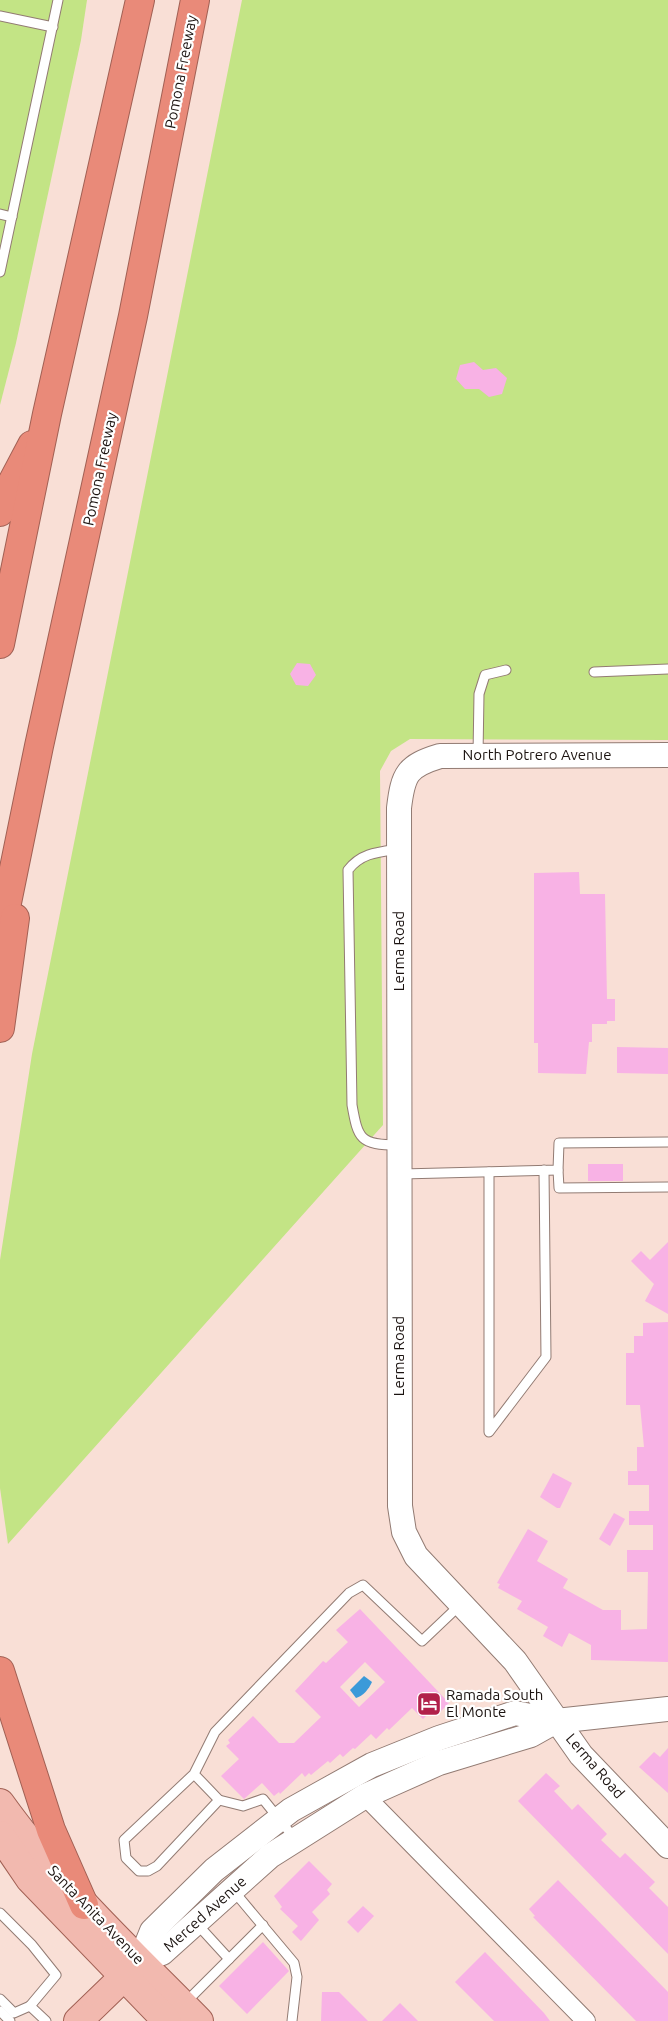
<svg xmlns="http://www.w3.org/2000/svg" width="668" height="2021" viewBox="0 0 668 2021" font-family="Ubuntu,sans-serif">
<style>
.green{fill:#c3e485}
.water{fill:#3b9ad9}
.building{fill:#f8b2e5;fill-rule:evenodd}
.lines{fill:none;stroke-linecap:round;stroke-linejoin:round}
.lane-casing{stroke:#927b73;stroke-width:11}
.street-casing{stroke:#927b73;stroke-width:20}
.secondary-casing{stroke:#927b73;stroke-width:26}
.primary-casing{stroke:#a16054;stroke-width:30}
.highway-casing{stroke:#a16054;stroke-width:30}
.lane{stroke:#fff;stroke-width:9}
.street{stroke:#fff;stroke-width:18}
.secondary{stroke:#fff;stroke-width:24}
.primary{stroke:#f2b9af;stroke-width:28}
.highway{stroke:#e98a79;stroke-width:28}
.labels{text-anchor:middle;stroke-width:4.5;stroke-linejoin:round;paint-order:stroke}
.street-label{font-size:15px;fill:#1b1310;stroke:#fff}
.poi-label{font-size:15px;fill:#1b1310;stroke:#fff;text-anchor:start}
</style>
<rect width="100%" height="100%" fill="#f9dfd6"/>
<!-- green -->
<g class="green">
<polygon points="0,0 87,0 81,40 16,343 0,405"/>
<polygon points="242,0 668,0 668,740 410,739 391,751 380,771 383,1125 8,1544 0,1488 0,1260 32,1054"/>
</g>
<!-- water -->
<path class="water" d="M364,1676L372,1682C369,1689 363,1696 356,1698L350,1690Z"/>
<!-- building -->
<g class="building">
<polygon points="474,362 483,370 496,368 507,378 502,394 489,397 479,389 465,389 456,379 460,365"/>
<polygon points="297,663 310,664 316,675 308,686 296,685 290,674"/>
<polygon points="579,872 580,894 605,894 607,999 615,999 615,1021 607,1021 607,1024 592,1024 592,1042 589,1042 586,1074 538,1073 538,1043 534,1043 534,873"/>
<polygon points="617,1047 668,1048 668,1074 617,1073"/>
<rect x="588" y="1164" width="35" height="17"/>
<polygon points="668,1242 668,1314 645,1301 654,1284 631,1261 641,1251 650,1260"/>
<polygon points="668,1322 668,1662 591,1660 591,1645 569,1633 562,1647 543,1636 548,1627 517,1609 522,1601 498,1588 500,1584 497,1583 528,1529 548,1541 537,1561 568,1579 563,1588 603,1610 621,1610 621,1630 647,1629 648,1572 627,1572 627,1550 653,1550 653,1525 629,1525 629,1511 649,1511 649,1485 628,1485 628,1471 637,1471 637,1447 644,1447 640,1405 626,1405 626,1353 634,1353 634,1336 643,1336 643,1323"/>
<polygon points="553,1473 572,1483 560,1508 557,1508 540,1497"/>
<polygon points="614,1513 625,1519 610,1546 599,1539"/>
<path d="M360,1609L449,1703L438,1714L433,1709L423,1719L412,1708L389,1730L387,1728L376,1739L371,1734L355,1749L353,1748L343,1757L340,1754L330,1763L328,1761L311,1775L309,1773L305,1777L302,1773L280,1794L279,1792L274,1796L262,1783L244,1799L221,1776L239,1759L226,1746L230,1743L228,1740L253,1716L279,1743H294L321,1717L295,1691L323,1661L326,1663L348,1642L336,1630ZM365,1662L385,1682L359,1707L340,1687Z"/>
<polygon points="668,1748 668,1793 639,1767 654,1752 660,1757"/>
<polygon points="546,1773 560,1786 554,1791 572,1810 578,1804 607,1834 601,1840 620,1858 625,1853 655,1882 649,1888 668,1907 668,1954 518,1801"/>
<polygon points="309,1861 332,1884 327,1890 330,1894 312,1912 319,1920 301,1941 292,1932 298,1926 280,1909 282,1907 274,1896"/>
<polygon points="558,1880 668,1992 668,2021 636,2021 533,1917 535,1916 529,1909"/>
<polygon points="363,1906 374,1916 358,1933 347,1922"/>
<polygon points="263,1942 289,1971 247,2014 219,1986"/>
<polygon points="485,1952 544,2013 550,2021 494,2021 455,1982"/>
<polygon points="322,1992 339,1992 368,2021 321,2021"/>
<polygon points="400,2003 418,2021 382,2021"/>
</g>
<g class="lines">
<defs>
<g id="lane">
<polyline points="0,16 53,27"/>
<polyline points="0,214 12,217"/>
<polyline points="0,272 58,0"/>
<polyline points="594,672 668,669"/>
<polyline points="478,755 479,694 485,675 506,670"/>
<path d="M398,1145C360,1145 358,1139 352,1105L348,870C361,853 378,852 399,849"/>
<polyline points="558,1170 559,1188 668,1187"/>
<polyline points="489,1172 489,1432 546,1357 544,1170"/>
<polyline points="402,1174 558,1170 559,1143 668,1142"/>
<polyline points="194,1774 219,1800 157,1866 148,1871 139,1871 126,1858 124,1840 194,1774 215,1732 349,1593 363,1585 422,1641 461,1604"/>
<polyline points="219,1800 243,1806 263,1799 295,1839"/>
<polyline points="232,1889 294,1963 297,1977 292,2021"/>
<polyline points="0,1913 32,1945 56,1975 30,2006 46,2021"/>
<polyline points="197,1924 229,1959"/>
<polyline points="0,1999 14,2013 30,2006"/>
<polyline points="185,2003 263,1925"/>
<polyline points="0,2011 10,2021"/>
</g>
<polyline id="street" points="365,1796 586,2021"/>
<g id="secondary">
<path d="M668,755L440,756C407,766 403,774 399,808L400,1506L404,1532L416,1556L515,1661L581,1755L668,1846"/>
<polyline points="140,1961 162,1953 270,1856 365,1796 439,1763 531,1735 556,1721 668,1709"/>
<polyline points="140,1961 152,1931 214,1870 291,1810 325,1791 372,1765 439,1738 515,1713 556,1721"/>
</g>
<g id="primary">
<path d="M0,1803C58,1884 130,1951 199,2021"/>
<polyline points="0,1835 30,1879 167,2021"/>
<polyline points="78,2021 137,1964"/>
</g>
<g id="highway">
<polyline points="0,512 4,498 32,445"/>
<polyline points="0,644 47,414 140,0"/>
<polyline points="0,937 39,746 133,316 195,0"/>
<polyline points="0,1028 15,918"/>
<polyline points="0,1671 51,1830 84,1905"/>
</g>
</defs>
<!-- lane casing -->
<use href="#lane" class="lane-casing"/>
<!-- street casing -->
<use href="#street" class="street-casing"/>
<!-- secondary casing -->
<use href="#secondary" class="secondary-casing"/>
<!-- primary casing -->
<use href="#primary" class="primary-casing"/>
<!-- highway casing -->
<use href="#highway" class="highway-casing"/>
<!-- lane -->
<use href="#lane" class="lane"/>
<!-- street -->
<use href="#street" class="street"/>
<!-- secondary -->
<use href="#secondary" class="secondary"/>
<!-- primary -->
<use href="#primary" class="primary"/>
<!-- highway -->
<use href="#highway" class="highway"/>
</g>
<!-- icons -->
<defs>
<symbol id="hotel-square" viewBox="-11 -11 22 22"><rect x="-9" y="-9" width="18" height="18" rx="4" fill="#b1204a" stroke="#fff"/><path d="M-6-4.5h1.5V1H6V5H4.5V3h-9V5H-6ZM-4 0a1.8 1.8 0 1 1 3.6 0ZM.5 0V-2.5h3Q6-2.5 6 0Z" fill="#fff"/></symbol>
</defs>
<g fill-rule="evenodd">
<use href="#hotel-square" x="415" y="1690" width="28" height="28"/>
</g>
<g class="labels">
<!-- street labels -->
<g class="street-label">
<text transform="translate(181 72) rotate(-79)" y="5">Pomona Freeway</text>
<text transform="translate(100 469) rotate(-78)" y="5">Pomona Freeway</text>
<text x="537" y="760">North Potrero Avenue</text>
<text transform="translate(399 951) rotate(-90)" y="5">Lerma Road</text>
<text transform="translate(399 1356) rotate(-90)" y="5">Lerma Road</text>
<text transform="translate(595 1766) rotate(49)" y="5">Lerma Road</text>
<text transform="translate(205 1914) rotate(-42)" y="5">Merced Avenue</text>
<text transform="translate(96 1915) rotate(46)" y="5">Santa Anita Avenue</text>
</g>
<!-- poi labels -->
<g class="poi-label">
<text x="446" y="1700">Ramada South<tspan x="446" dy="17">El Monte</tspan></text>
</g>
</g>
</svg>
